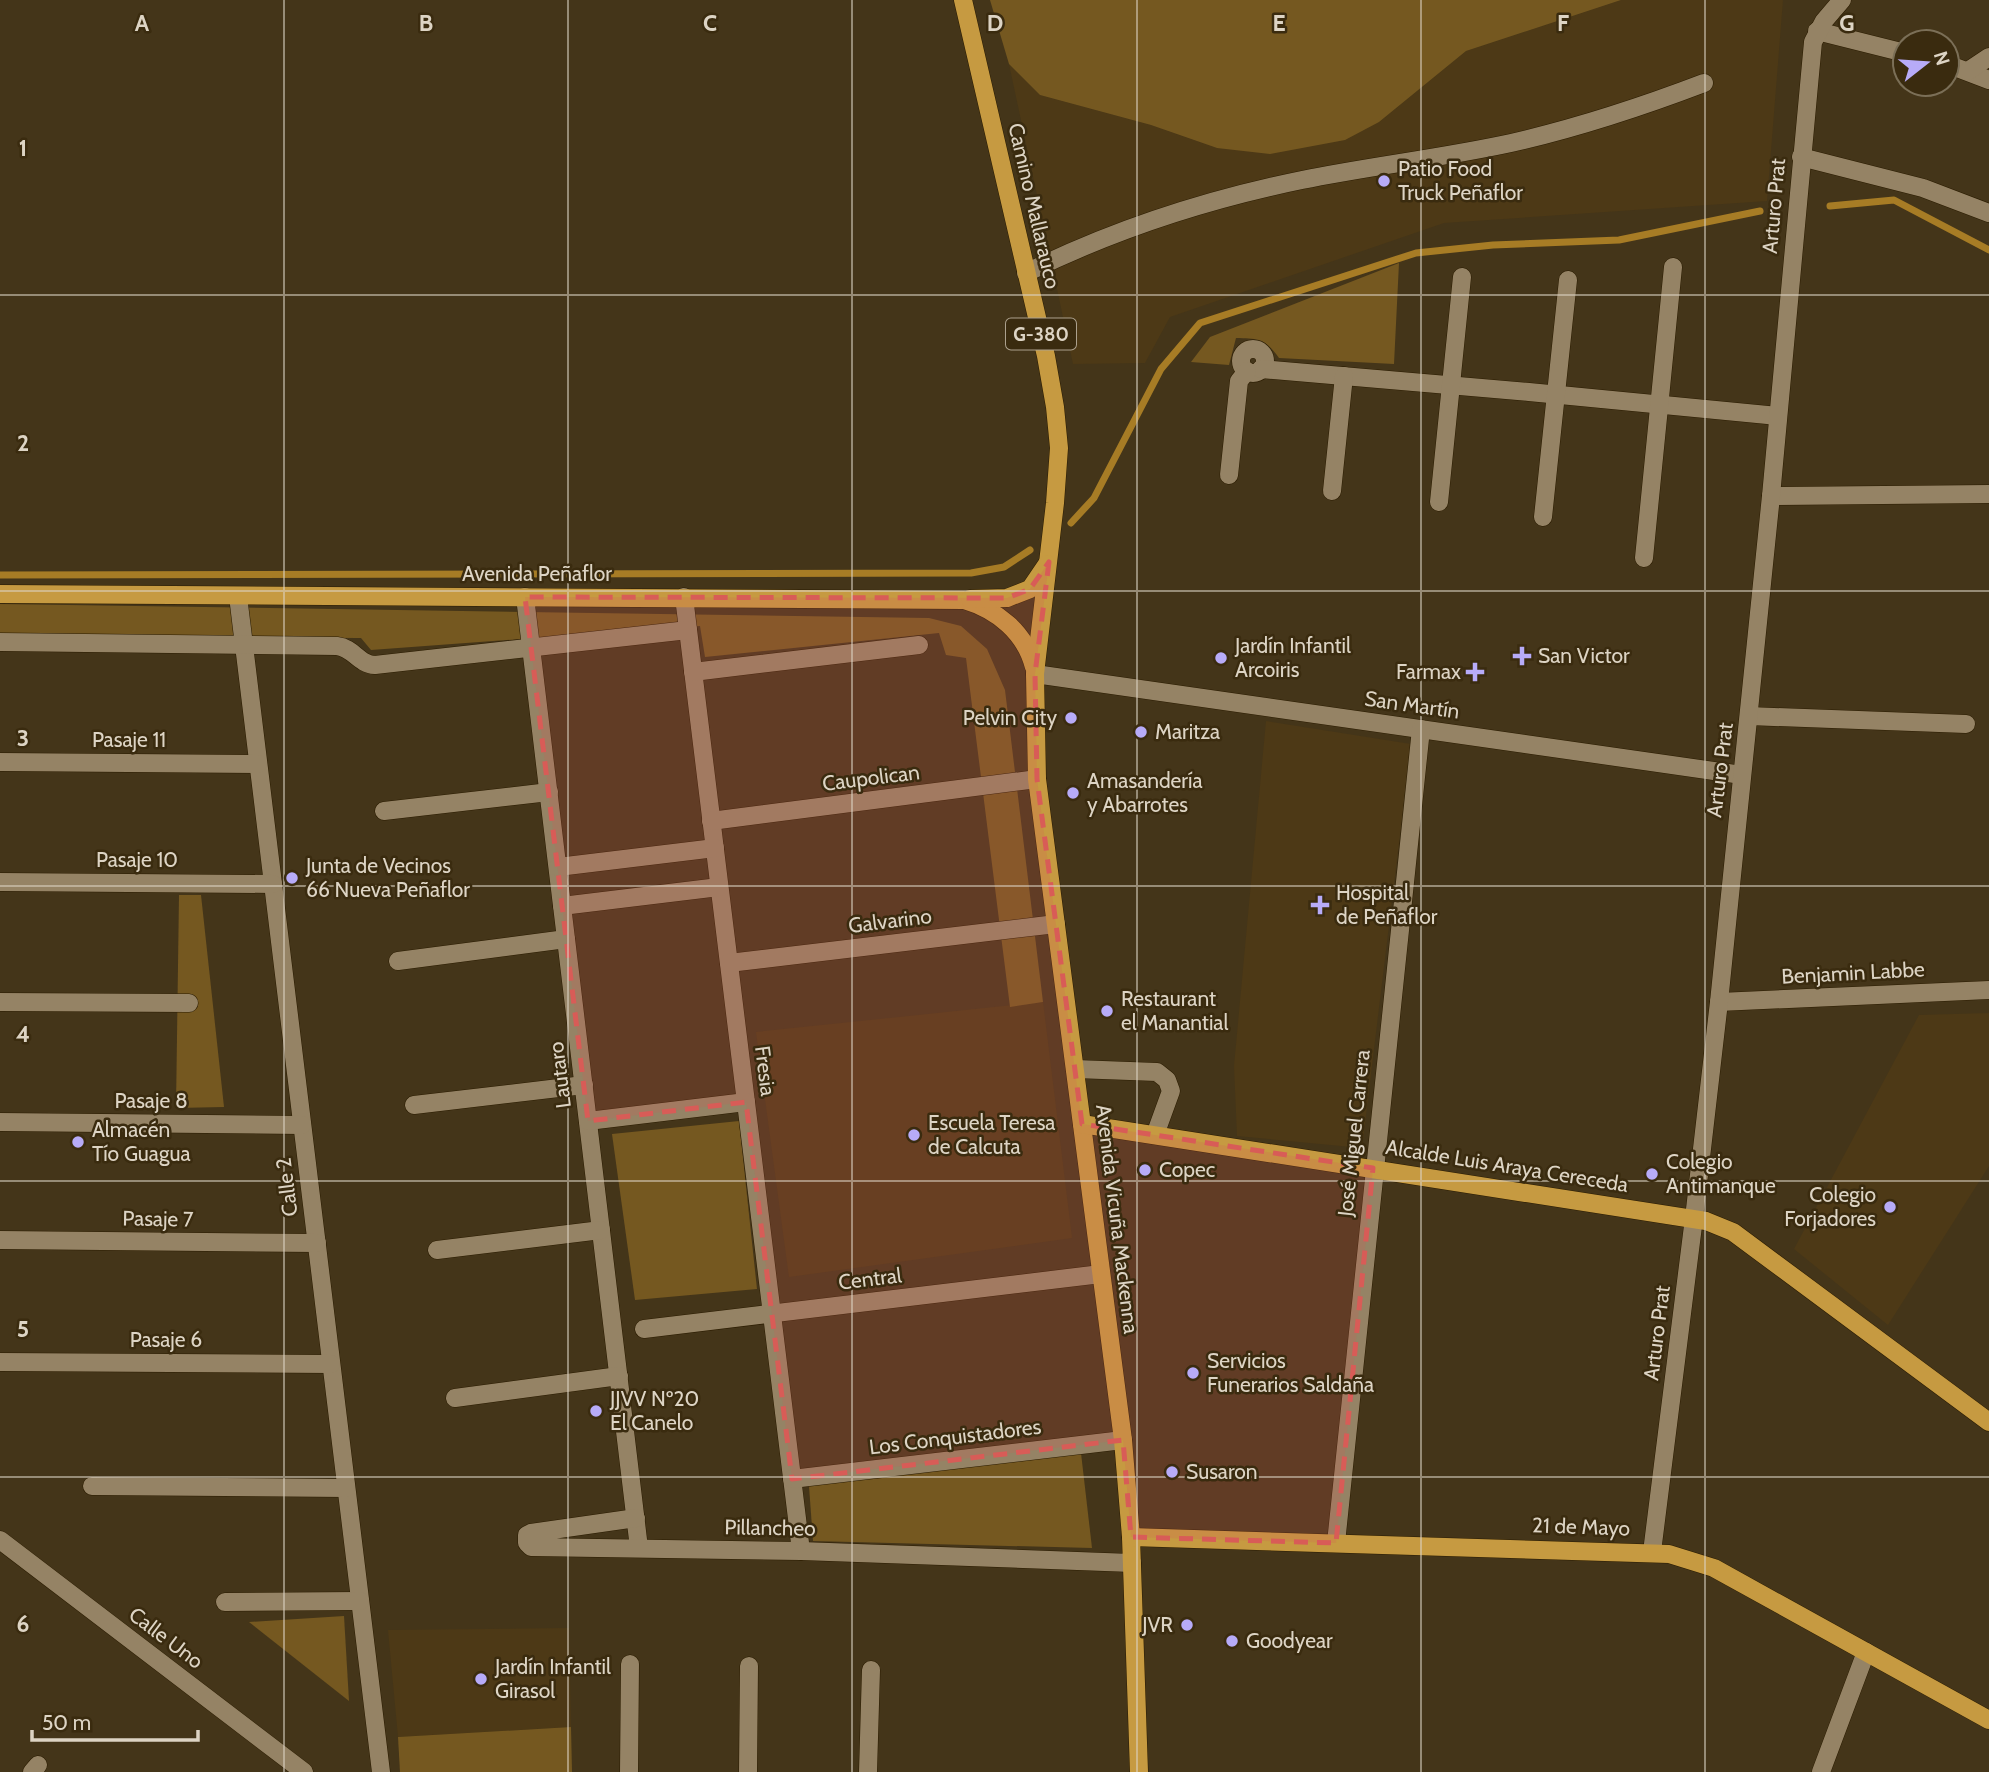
<svg xmlns="http://www.w3.org/2000/svg" width="1989" height="1772" viewBox="0 0 1989 1772" font-family="Cabin,sans-serif">
<style>
.built{fill:#4d3916}
.green{fill:#755820}
.lines{fill:none;stroke-linecap:round;stroke-linejoin:round}
.stream{stroke:#a77c25;stroke-width:7}
.minor-casing{stroke:#2b1c01;stroke-width:19}
.major-casing{stroke:#2b1c01;stroke-width:19}
.minor{stroke:#958365;stroke-width:18}
.major{stroke:#c69a41;stroke-width:18}
.marked{fill:#d85c57;fill-opacity:0.2;stroke:#d85c57;stroke-width:5;stroke-dasharray:14 9;stroke-linejoin:round}
.grid{fill:none;stroke:#ddd4c4;stroke-width:2;stroke-opacity:0.55}
.poi-dot{fill:#b7abf8;stroke:#3a2b0f;stroke-width:2.5}
.labels{text-anchor:middle;stroke-width:5;stroke-linejoin:round;paint-order:stroke}
.shield{fill:#3a2b0f;stroke:#aca18e;stroke-width:2}
.shield-label{font-size:19px;font-weight:bold;fill:#ddd4c4}
.poi-label{font-size:21px;fill:#ddd4c4;stroke:#3a2b0f;text-anchor:start}
.street-label{font-size:21px;fill:#ddd4c4;stroke:#3a2b0f}
.grid-label{font-size:23px;text-anchor:middle;font-weight:bold;fill:#ddd4c4;stroke:#3a2b0f;stroke-width:5;stroke-linejoin:round;paint-order:stroke}
</style>
<rect width="100%" height="100%" fill="#443519"/>
<!-- built -->
<g class="built">
<polygon points="1621,0 1783,0 1767,201 1444,223 1170,317 1145,363 1073,364 1009,64 1040,95 1151,125 1217,148 1379,122 1466,51"/>
<polygon points="1266,721 1411,744 1362,1148 1237,1136 1234,1066"/>
<polygon points="1043,1002 1072,1238 789,1277 756,1032"/>
<polygon points="1989,1013 1989,1166 1888,1325 1794,1249 1919,1015"/>
<polygon points="569,1628 571,1727 398,1737 388,1630"/>
</g>
<!-- green -->
<g class="green">
<polygon points="990,0 1621,0 1466,51 1379,122 1345,140 1270,154 1217,148 1151,125 1040,95 1009,64"/>
<path d="M1399,263L1394,364L1279,358C1264,338 1261,339 1236,338L1229,365L1191,362L1210,337Z"/>
<polygon points="0,604 929,618 961,626 987,649 1005,690 1043,1002 1010,1007 966,658 946,655 939,633 705,657 700,626 371,650 361,638 0,636"/>
<polygon points="179,895 201,895 224,1107 176,1108"/>
<polygon points="739,1121 757,1289 635,1300 612,1134"/>
<polygon points="1081,1453 1092,1548 813,1541 809,1486"/>
<polygon points="344,1616 349,1701 249,1622"/>
<polygon points="571,1727 572,1772 400,1772 398,1737"/>
</g>
<g class="lines">
<!-- stream -->
<g class="stream">
<polyline points="1830,206 1894,200 1989,250"/>
<polyline points="1071,523 1094,498 1161,369 1200,323 1416,253 1493,245 1619,240 1760,211"/>
<polyline points="0,575 971,573 1004,567 1030,550"/>
</g>
<defs>
<g id="minor">
<polyline points="1817,31 1905,53"/>
<polyline points="1947,64 1989,80"/>
<polyline points="1968,71 1989,57"/>
<polyline points="1801,157 1923,188 1989,213"/>
<path d="M1026,273C1115,229 1204,200 1302,180C1371,166 1442,158 1511,143C1577,128 1641,107 1704,83"/>
<circle cx="1253" cy="361" r="12"/>
<polyline points="1261,369 1529,392 1778,416"/>
<polyline points="1229,475 1239,381 1247,371"/>
<polyline points="1332,491 1344,376"/>
<polyline points="1771,496 1989,494"/>
<polyline points="1439,502 1462,277"/>
<polyline points="1543,517 1568,280"/>
<polyline points="1644,558 1673,267"/>
<polyline points="238,596 381,1772"/>
<polyline points="525,597 639,1548"/>
<polyline points="684,597 801,1551"/>
<path d="M0,642L337,646C354,648 358,664 375,665L688,630"/>
<polyline points="693,672 919,645"/>
<polyline points="1035,674 1742,775"/>
<polyline points="1749,716 1966,724"/>
<polyline points="0,762 258,764"/>
<polyline points="384,811 549,792"/>
<polyline points="711,821 1037,779"/>
<polyline points="558,867 715,848"/>
<polyline points="0,882 273,884"/>
<polyline points="562,906 719,887"/>
<polyline points="398,961 566,939"/>
<polyline points="729,963 1056,924"/>
<polyline points="0,1002 189,1003"/>
<polyline points="1719,1002 1989,990"/>
<polyline points="1075,1069 1157,1072 1167,1080 1171,1091 1155,1135"/>
<polyline points="414,1105 584,1085"/>
<polyline points="588,1121 746,1102"/>
<polyline points="0,1122 302,1125"/>
<polyline points="0,1240 317,1243"/>
<polyline points="437,1250 601,1230"/>
<polyline points="644,1329 1101,1274"/>
<polyline points="0,1362 331,1364"/>
<polyline points="455,1398 619,1376"/>
<polyline points="792,1479 1123,1440"/>
<polyline points="92,1486 346,1488"/>
<polyline points="636,1518 531,1533 527,1535 527,1543 531,1547 801,1551 1132,1563"/>
<polyline points="0,1540 304,1772"/>
<polyline points="1336,1543 1421,729"/>
<polyline points="1652,1552 1694,1218 1719,1002 1771,496 1813,42 1824,21 1842,0"/>
<polyline points="225,1602 360,1601"/>
<polyline points="32,1772 38,1765"/>
<polyline points="629,1772 630,1664"/>
<polyline points="748,1772 749,1666"/>
<polyline points="868,1772 871,1670"/>
<polyline points="1821,1772 1866,1652"/>
</g>
<g id="major">
<polyline points="963,0 1046,356 1055,407 1059,448 1055,503 1035,674 1037,779 1123,1440 1131,1537 1139,1772"/>
<path d="M0,594L964,600C997,610 1025,632 1034,667"/>
<polyline points="970,599 1007,598 1030,589 1047,564"/>
<polyline points="1082,1124 1706,1221 1733,1232 1989,1422"/>
<polyline points="1131,1537 1669,1554 1714,1568 1989,1720"/>
</g>
</defs>
<!-- minor casing -->
<use href="#minor" class="minor-casing"/>
<!-- major casing -->
<use href="#major" class="major-casing"/>
<!-- minor -->
<use href="#minor" class="minor"/>
<!-- major -->
<use href="#major" class="major"/>
</g>
<!-- marked area -->
<path class="marked" d="M1049,562L1035,674L1037,779L1082,1124L1373,1168L1336,1543L1131,1537L1123,1440L792,1479L746,1102L588,1121L525,597L1007,598L1030,589Z"/>
<!-- grid -->
<path class="grid" d="M284,0V1772M568,0V1772M852,0V1772M1137,0V1772M1421,0V1772M1705,0V1772M0,295H1989M0,591H1989M0,886H1989M0,1181H1989M0,1477H1989"/>
<!-- markers -->
<g class="poi-dot">
<circle cx="1384" cy="181" r="7"/>
<path d="M1518.5 645.5h7v7h7v7h-7v7h-7v-7h-7v-7h7z"/>
<circle cx="1221" cy="658" r="7"/>
<path d="M1471.5 661.5h7v7h7v7h-7v7h-7v-7h-7v-7h7z"/>
<circle cx="1071" cy="718" r="7"/>
<circle cx="1141" cy="732" r="7"/>
<circle cx="1073" cy="793" r="7"/>
<circle cx="292" cy="878" r="7"/>
<path d="M1316.5 894.5h7v7h7v7h-7v7h-7v-7h-7v-7h7z"/>
<circle cx="1107" cy="1011" r="7"/>
<circle cx="914" cy="1135" r="7"/>
<circle cx="78" cy="1142" r="7"/>
<circle cx="1145" cy="1170" r="7"/>
<circle cx="1652" cy="1174" r="7"/>
<circle cx="1890" cy="1207" r="7"/>
<circle cx="1193" cy="1373" r="7"/>
<circle cx="596" cy="1411" r="7"/>
<circle cx="1172" cy="1472" r="7"/>
<circle cx="1187" cy="1625" r="7"/>
<circle cx="1232" cy="1641" r="7"/>
<circle cx="481" cy="1679" r="7"/>
</g>
<g class="labels">
<!-- shield labels -->
<rect class="shield" x="1006" y="318.5" width="70" height="31" rx="5"/>
<g class="shield-label">
<text x="1041" y="341">G-380</text>
</g>
<!-- poi labels -->
<g class="poi-label">
<text x="1398" y="176">Patio Food<tspan x="1398" dy="24">Truck Peñaflor</tspan></text>
<text x="1235" y="653">Jardín Infantil<tspan x="1235" dy="24">Arcoiris</tspan></text>
<text x="1538" y="663">San Victor</text>
<text x="1461" y="679" text-anchor="end">Farmax</text>
<text x="1057" y="725" text-anchor="end">Pelvin City</text>
<text x="1155" y="739">Maritza</text>
<text x="1087" y="788">Amasandería<tspan x="1087" dy="24">y Abarrotes</tspan></text>
<text x="306" y="873">Junta de Vecinos<tspan x="306" dy="24">66 Nueva Peñaflor</tspan></text>
<text x="1336" y="900">Hospital<tspan x="1336" dy="24">de Peñaflor</tspan></text>
<text x="1121" y="1006">Restaurant<tspan x="1121" dy="24">el Manantial</tspan></text>
<text x="928" y="1130">Escuela Teresa<tspan x="928" dy="24">de Calcuta</tspan></text>
<text x="92" y="1137">Almacén<tspan x="92" dy="24">Tío Guagua</tspan></text>
<text x="1666" y="1169">Colegio<tspan x="1666" dy="24">Antimanque</tspan></text>
<text x="1159" y="1177">Copec</text>
<text x="1876" y="1202" text-anchor="end">Colegio<tspan x="1876" dy="24">Forjadores</tspan></text>
<text x="1207" y="1368">Servicios<tspan x="1207" dy="24">Funerarios Saldaña</tspan></text>
<text x="610" y="1406">JJVV Nº20<tspan x="610" dy="24">El Canelo</tspan></text>
<text x="1186" y="1479">Susaron</text>
<text x="1173" y="1632" text-anchor="end">JVR</text>
<text x="1246" y="1648">Goodyear</text>
<text x="495" y="1674">Jardín Infantil<tspan x="495" dy="24">Girasol</tspan></text>
</g>
<!-- street labels -->
<g class="street-label">
<text transform="translate(1034 206) rotate(77)" y="7">Camino Mallarauco</text>
<text transform="translate(1774 206) rotate(-85)" y="7">Arturo Prat</text>
<text x="537" y="581">Avenida Peñaflor</text>
<text transform="translate(1412 705) rotate(8)" y="7">San Martín</text>
<text x="129" y="747">Pasaje 11</text>
<text transform="translate(1720 770) rotate(-83)" y="7">Arturo Prat</text>
<text transform="translate(871 778) rotate(-7)" y="7">Caupolican</text>
<text x="137" y="867">Pasaje 10</text>
<text transform="translate(890 921) rotate(-7)" y="7">Galvarino</text>
<text transform="translate(1853 973) rotate(-3)" y="7">Benjamin Labbe</text>
<text transform="translate(765 1071) rotate(83)" y="7">Fresia</text>
<text transform="translate(560 1075) rotate(-97)" y="7">Lautaro</text>
<text x="151" y="1108">Pasaje 8</text>
<text transform="translate(1354 1133) rotate(-84)" y="7">José Miguel Carrera</text>
<text transform="translate(1507 1166) rotate(9)" y="7">Alcalde Luis Araya Cereceda</text>
<text transform="translate(287 1187) rotate(-97)" y="7">Calle 2</text>
<text transform="translate(158 1219) rotate(1)" y="7">Pasaje 7</text>
<text transform="translate(1117 1219) rotate(83)" y="7">Avenida Vicuña Mackenna</text>
<text transform="translate(870 1279) rotate(-7)" y="7">Central</text>
<text transform="translate(1657 1333) rotate(-83)" y="7">Arturo Prat</text>
<text x="166" y="1347">Pasaje 6</text>
<text transform="translate(955 1437) rotate(-7)" y="7">Los Conquistadores</text>
<text transform="translate(1581 1527) rotate(2)" y="7">21 de Mayo</text>
<text transform="translate(770 1528) rotate(1)" y="7">Pillancheo</text>
<text transform="translate(166 1638) rotate(37)" y="7">Calle Uno</text>
</g>
</g>
<g class="grid-label">
<text x="142" y="31">A</text>
<text x="426" y="31">B</text>
<text x="710" y="31">C</text>
<text x="995" y="31">D</text>
<text x="1279" y="31">E</text>
<text x="1563" y="31">F</text>
<text x="1847" y="31">G</text>
<text x="23" y="156">1</text>
<text x="23" y="451">2</text>
<text x="23" y="746">3</text>
<text x="23" y="1042">4</text>
<text x="23" y="1337">5</text>
<text x="23" y="1632">6</text>
</g>
<!-- north arrow -->
<g transform="translate(1926 63) rotate(73)"><circle r="33" fill="#3a2b0f" stroke="#7b6f57" stroke-width="2"/>
<path d="M0-5L12 26L0 18L-12 26Z" fill="#b7abf8"/>
<text y="-10" font-size="19" font-weight="bold" text-anchor="middle" fill="#ddd4c4">N</text>
</g>
<!-- scale -->
<path d="M32 1730v10h166v-10" fill="none" stroke="#ddd4c4" stroke-width="3.5"/>
<text x="42" y="1730" font-size="21" fill="#ddd4c4" stroke="#3a2b0f" stroke-width="5" paint-order="stroke">50 m</text>
</svg>
